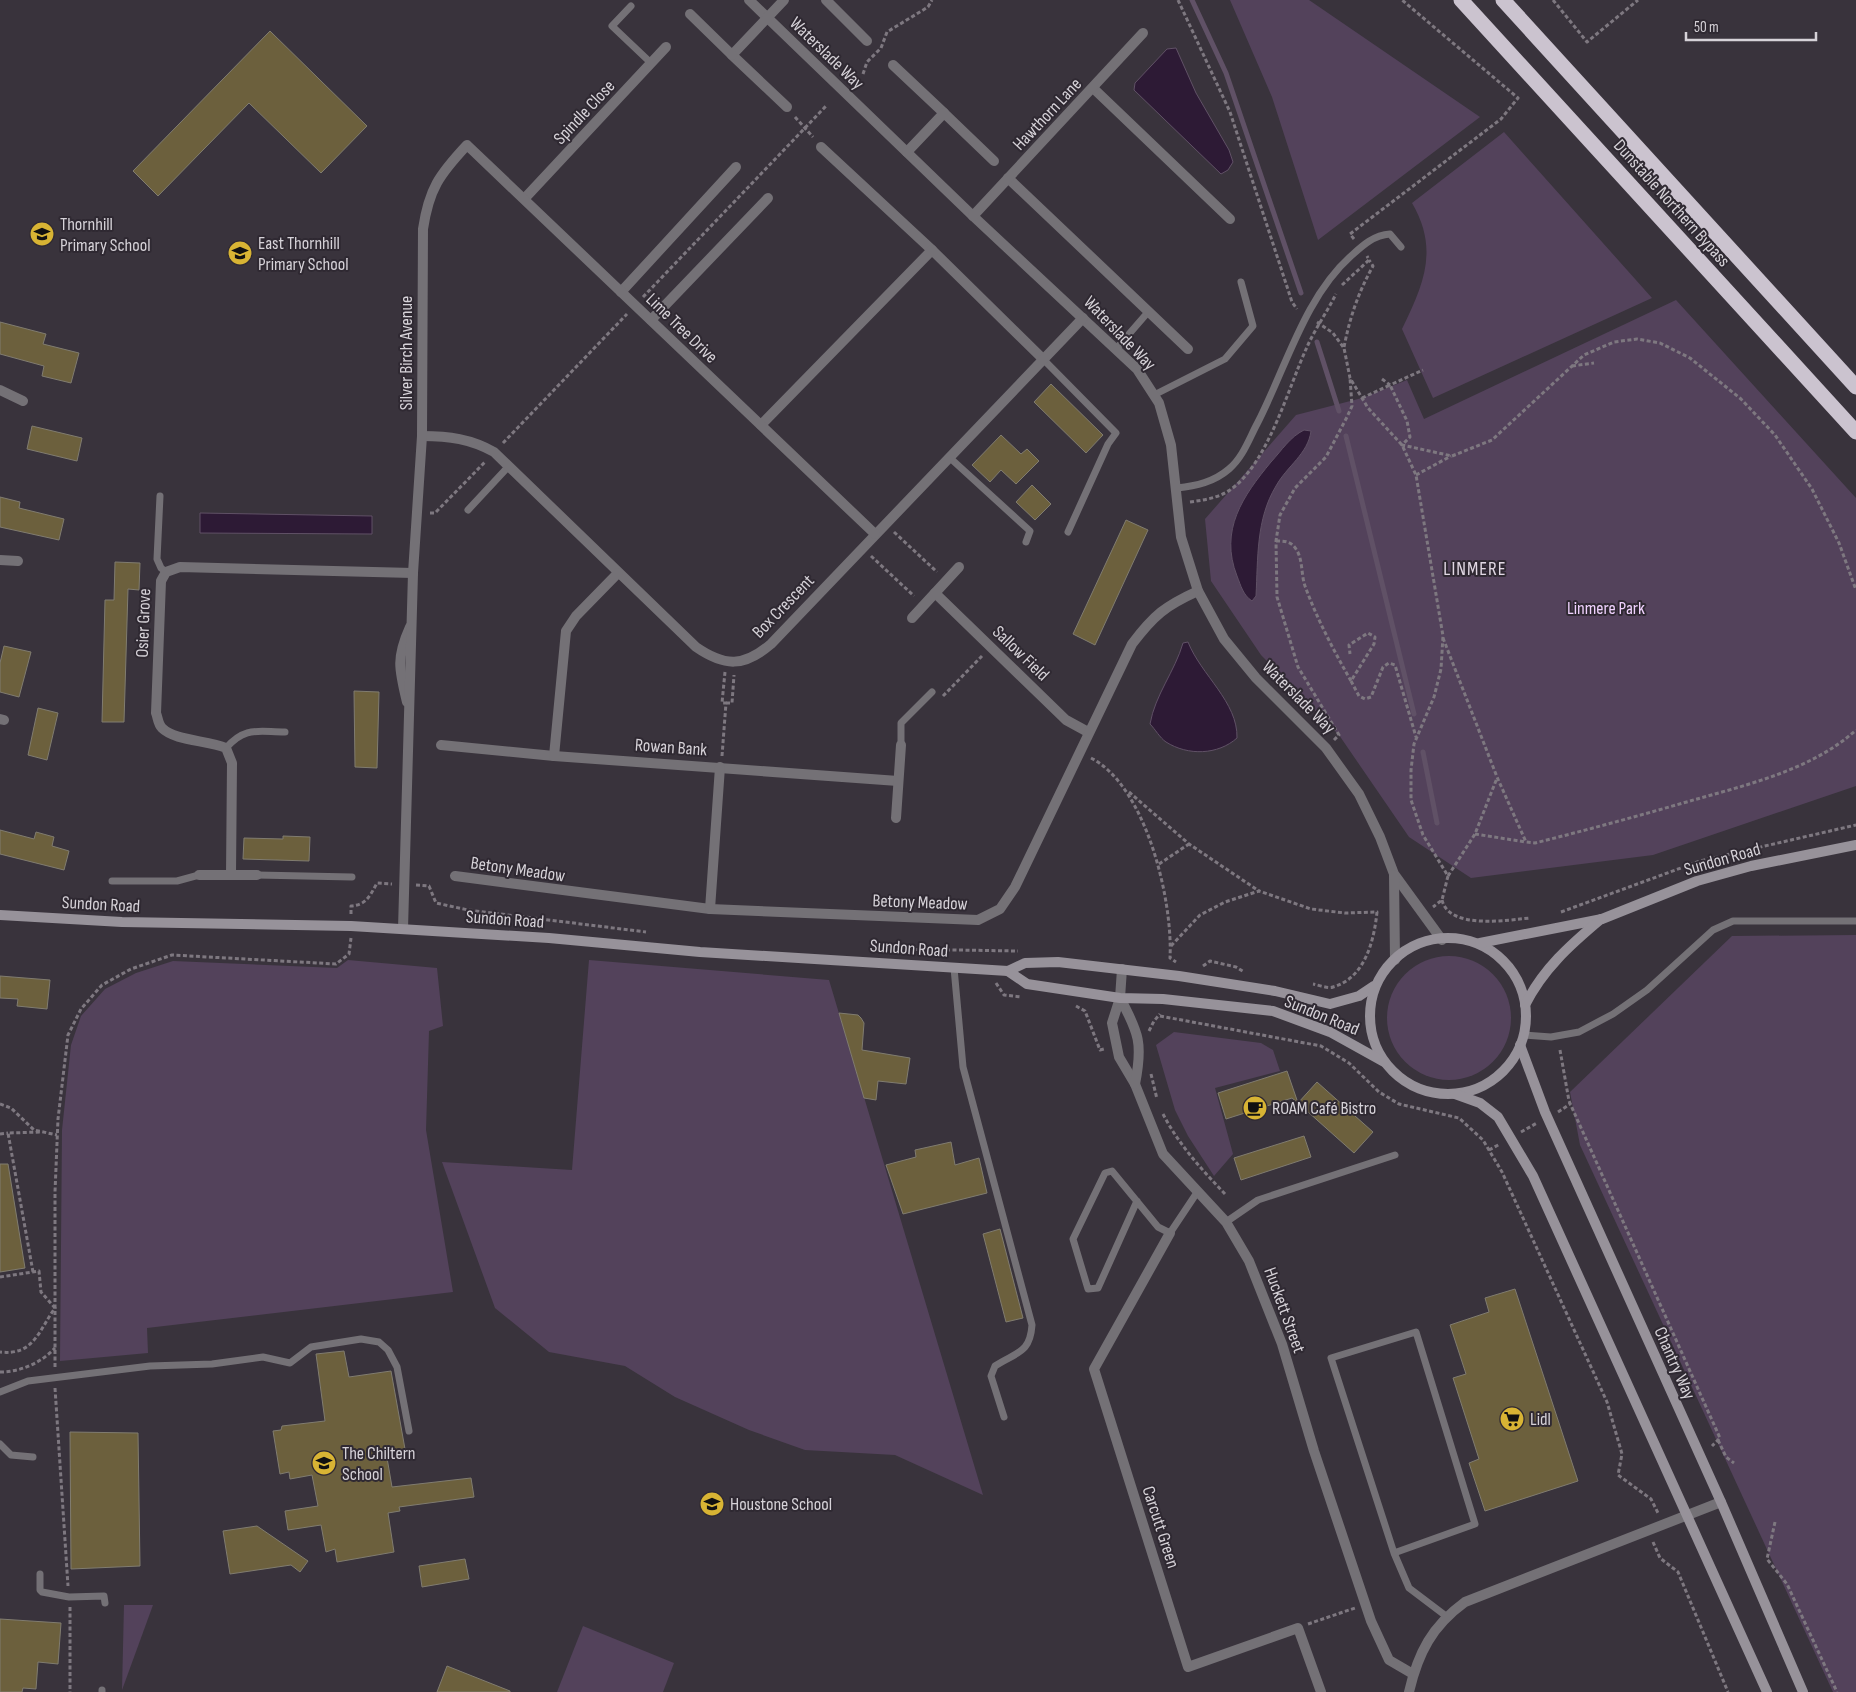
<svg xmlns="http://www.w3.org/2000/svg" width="1856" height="1692" viewBox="0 0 1856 1692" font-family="'Sofia Sans Condensed',sans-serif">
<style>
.green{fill:#53425b}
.water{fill:#2d1a35;stroke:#605166}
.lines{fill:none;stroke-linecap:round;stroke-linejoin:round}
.stream{stroke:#605166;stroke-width:5}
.building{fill:#6c603d;stroke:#807c70}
.path{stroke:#7e7880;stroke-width:3;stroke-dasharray:4 2.5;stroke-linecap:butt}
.lane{stroke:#747176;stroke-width:7}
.street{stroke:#747176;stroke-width:10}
.secondary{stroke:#97929a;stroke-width:10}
.highway{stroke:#cbc3cf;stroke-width:15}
.labels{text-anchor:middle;stroke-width:4;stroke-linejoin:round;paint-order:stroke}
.street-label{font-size:18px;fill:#d6d2d8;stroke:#2f2932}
.poi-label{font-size:18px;fill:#d6d2d8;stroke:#2f2932;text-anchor:start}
.park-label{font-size:18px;fill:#f0d2fe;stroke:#2f2932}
.neighbourhood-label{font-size:19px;letter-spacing:1px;fill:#e1d8e4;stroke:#2f2932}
</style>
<rect width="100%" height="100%" fill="#39333c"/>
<!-- green -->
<g class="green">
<polygon points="1230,0 1309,0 1480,117 1318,240 1272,97"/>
<path d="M1504,132L1652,298L1433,398L1402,329C1424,284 1439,249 1412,203Z"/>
<polygon points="1676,300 1856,498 1856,786 1653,855 1471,878 1409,837 1339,735 1261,655 1211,581 1205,519 1296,415 1362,398 1407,380 1424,419"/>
<polygon points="1856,935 1856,1692 1833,1692 1580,1145 1570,1092 1732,936"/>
<circle cx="1449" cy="1018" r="62"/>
<polygon points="348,960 437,968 443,1026 429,1031 426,1130 453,1292 147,1328 148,1353 60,1361 62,1130 71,1045 81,1016 105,989 136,973 173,961 337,968"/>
<polygon points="589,960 829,980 983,1495 895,1455 805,1450 749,1430 675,1397 625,1366 549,1352 495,1308 442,1162 572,1170"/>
<polygon points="1174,1032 1261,1043 1273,1050 1280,1071 1215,1088 1233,1154 1214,1176 1188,1136 1175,1110 1156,1045"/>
<polygon points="124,1605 153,1605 122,1690"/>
<polygon points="583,1626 674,1663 663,1692 557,1692"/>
</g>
<!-- water -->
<g class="water">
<polygon points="1176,48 1196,93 1229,150 1233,162 1228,170 1221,174 1134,90 1135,83 1167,49"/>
<path d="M1304,430L1311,431C1308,454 1287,466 1276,486C1256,519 1258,558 1256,596L1252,601C1243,595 1241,586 1237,576C1219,530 1243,496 1271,462C1282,450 1290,437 1304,430Z"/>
<polygon points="200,513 372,516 372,534 200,533"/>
<path d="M1188,642C1201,675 1238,702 1237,738C1218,755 1188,756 1166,742C1160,738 1155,729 1150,724C1155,695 1175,671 1183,643Z"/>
</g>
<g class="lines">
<!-- stream -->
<g class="stream">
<polyline points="1192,0 1226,73 1301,293"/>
<polyline points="1317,342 1339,411"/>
<polyline points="1346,436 1414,714"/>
<polyline points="1423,752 1437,823"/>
</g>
</g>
<!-- building -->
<g class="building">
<polygon points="270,31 367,126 321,173 249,103 158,196 133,171"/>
<polygon points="0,322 46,334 43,344 79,353 71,383 42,376 44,366 0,354"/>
<polygon points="1051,384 1103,435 1086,453 1034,402"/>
<polygon points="32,426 82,438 77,461 27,449"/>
<polygon points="1001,435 1021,454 1027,449 1039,461 1016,484 1001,470 990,482 972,465"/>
<polygon points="1032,485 1051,504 1035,520 1016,502"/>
<polygon points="0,497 20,502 19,508 64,519 59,540 0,527"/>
<polygon points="1126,520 1148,530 1095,645 1073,634"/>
<polygon points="115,562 140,563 139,590 128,589 124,722 102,722 105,600 114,600"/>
<polygon points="4,646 31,652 19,697 0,692 0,663"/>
<polygon points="354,691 379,692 377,768 355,767"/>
<polygon points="38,708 58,713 47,760 28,755"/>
<polygon points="0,830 34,839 36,832 54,837 52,846 69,851 64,870 0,854"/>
<polygon points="283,836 310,837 309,861 243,859 244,838 283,839"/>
<polygon points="0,976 50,980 47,1009 17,1006 18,999 0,998"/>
<polygon points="839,1013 858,1015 861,1018 864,1023 862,1050 910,1058 906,1084 878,1081 876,1100 864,1098"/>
<polygon points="1287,1071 1298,1103 1292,1098 1226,1119 1218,1093"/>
<polygon points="1317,1082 1373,1132 1354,1153 1298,1103"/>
<polygon points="1304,1136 1311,1157 1241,1180 1234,1158"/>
<polygon points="951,1142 955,1165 979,1158 987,1193 903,1214 886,1165 916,1157 915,1150"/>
<polygon points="0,1164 8,1164 25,1268 0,1272"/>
<polygon points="1000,1229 1023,1318 1006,1322 983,1234"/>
<polygon points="1515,1289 1578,1481 1485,1511 1469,1463 1479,1459 1453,1378 1466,1374 1450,1325 1489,1312 1485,1298"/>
<polygon points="344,1351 349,1377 391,1371 405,1449 386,1452 392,1487 471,1478 474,1497 399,1507 400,1511 388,1513 394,1552 337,1562 335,1549 326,1552 321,1525 288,1530 285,1511 318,1506 312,1475 290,1479 289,1472 280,1474 273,1431 281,1430 282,1426 325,1421 316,1354"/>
<polygon points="70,1432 138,1433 140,1566 71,1569"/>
<polygon points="257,1526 308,1561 300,1572 291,1565 230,1574 223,1531"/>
<polygon points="465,1559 469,1579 422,1587 419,1566"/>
<polygon points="0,1619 61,1623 58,1664 38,1662 36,1689 23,1688 22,1692 0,1692"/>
<polygon points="447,1666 510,1691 510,1692 437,1692"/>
</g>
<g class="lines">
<!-- path -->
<g class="path">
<polyline points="1178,0 1230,112 1292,302 1297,309"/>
<polyline points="1553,0 1587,42 1638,0"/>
<polyline points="863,74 867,62 881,48 887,32 928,7 932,0"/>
<polyline points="795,117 813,137"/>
<polyline points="1354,239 1350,234 1501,119 1518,98 1402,0"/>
<polyline points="1342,285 1369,260 1367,256"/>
<polyline points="643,297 826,106"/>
<polyline points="1317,322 1333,333 1344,348 1350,378 1368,408 1402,445 1416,475 1443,636 1441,669 1434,697 1414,744 1411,770 1411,800 1423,835 1448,876 1442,900 1433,907"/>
<path d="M1344,347C1350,317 1358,293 1373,266L1369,260"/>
<polyline points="1572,366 1594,363"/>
<polyline points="1382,379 1390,385 1423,370"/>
<polyline points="1362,398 1390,385 1407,421 1410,437 1402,445 1452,456 1492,440 1584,355 1614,342 1637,339 1660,343 1690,358 1741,399 1775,435 1812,489 1839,543 1856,590"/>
<polyline points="503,443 627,314"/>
<polyline points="1416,475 1451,456"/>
<path d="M1190,502C1204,500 1218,498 1230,490C1268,464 1288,388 1307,347C1315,329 1327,312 1336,294"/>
<polyline points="430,513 435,513 485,462"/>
<polyline points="894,532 937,572"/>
<path d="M1276,541C1284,541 1291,541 1296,549C1303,559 1301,575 1305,586C1317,619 1334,651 1351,681L1374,644L1375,637L1368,633L1349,645L1350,654"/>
<polyline points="871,556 914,596"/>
<path d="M1443,638L1497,777L1526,842L1535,843C1587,830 1638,816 1690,801C1746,785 1812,770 1856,730"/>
<polyline points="1351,681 1359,696 1365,699 1371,697 1383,667 1389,663 1395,665 1416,737"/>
<polyline points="943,696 982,656"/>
<polyline points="726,703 732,703 734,675"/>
<polyline points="1334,740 1339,735 1298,667 1277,597 1276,541 1280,515 1295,488 1326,457 1347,417 1352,406 1350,378"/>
<polyline points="722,756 726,703 722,703 725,672"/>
<path d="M1091,758C1146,786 1173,900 1170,958L1176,962"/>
<polyline points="1129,792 1189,844 1259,891"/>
<polyline points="1475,834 1526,842"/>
<polyline points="1159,864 1189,844"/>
<polyline points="1448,876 1475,834 1497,778"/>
<polyline points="416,885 429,886 436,903 468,910 646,932"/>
<path d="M1442,900C1449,930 1508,920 1530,918"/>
<polyline points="1561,912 1700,861 1856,825"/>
<path d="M351,914V906C366,905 370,896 377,883L392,884"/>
<path d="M1171,946L1200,915L1225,902L1259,891L1311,909L1345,913L1377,912C1374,941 1365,978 1333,987C1328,989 1319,985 1313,984"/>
<polyline points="894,949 1018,951"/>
<polyline points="1203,966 1210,961 1236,967 1244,972"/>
<polyline points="996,983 1004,995 1021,997"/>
<polyline points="1076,1006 1085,1011 1100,1050 1104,1049"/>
<polyline points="1160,1016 1321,1046 1349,1063 1379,1092 1399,1104 1459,1118 1483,1140 1502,1172 1607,1402 1622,1454 1618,1475 1651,1499 1658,1513"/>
<polyline points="1149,1031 1154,1021 1160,1014"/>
<polyline points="1560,1050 1569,1101 1720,1438 1712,1446"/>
<polyline points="1151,1074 1157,1099"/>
<polyline points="0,1104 11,1108 34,1130 57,1135"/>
<polyline points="1558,1112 1570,1104"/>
<path d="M1163,1114C1179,1145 1202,1170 1226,1195"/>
<polyline points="1521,1132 1537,1123"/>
<polyline points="0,1134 8,1133"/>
<polyline points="1489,1150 1500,1144"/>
<polyline points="33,1272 8,1133 41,1132"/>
<path d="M0,1277L39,1271L41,1292L55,1308C39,1330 34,1356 0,1352"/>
<polyline points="55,1367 55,1192 58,1119 68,1035 81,1009 102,985 131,969 172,955 336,964 349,954 351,938"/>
<path d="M0,1372C20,1372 41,1363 55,1348"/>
<polyline points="55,1388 68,1586"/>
<polyline points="1718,1440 1726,1457 1734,1463"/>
<polyline points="1775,1522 1767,1559 1787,1584 1837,1692"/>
<polyline points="1653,1542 1660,1558 1678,1572 1728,1692"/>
<polyline points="70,1607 70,1692"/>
<polyline points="1308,1624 1355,1608"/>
</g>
<!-- lane -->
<g class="lane">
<polyline points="631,6 612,26 651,63"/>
<polyline points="1116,349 1149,311"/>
<polyline points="1043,359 1116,433 1108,444 1068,532"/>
<polyline points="1154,395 1225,359 1253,326 1241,282"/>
<polyline points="949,457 1030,531 1026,542"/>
<path d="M1177,488C1196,486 1214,482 1229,469C1243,457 1249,439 1257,424C1286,368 1304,298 1351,256C1363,245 1374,235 1390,234L1401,247"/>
<polyline points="160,496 157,559 161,568 166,572"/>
<polyline points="468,510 509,466"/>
<polyline points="901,745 901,723 932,692"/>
<path d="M226,748C245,726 258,732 285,732"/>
<polyline points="257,875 352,877"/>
<polyline points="112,881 177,881 199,875"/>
<path d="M954,968L963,1067L1032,1325C1030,1354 1016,1352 995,1366L991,1376L1004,1417"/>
<polyline points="1523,1035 1551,1037 1579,1032 1613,1014 1647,990 1713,930 1733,921 1856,921"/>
<polyline points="1137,1201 1098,1288 1088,1289 1073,1239 1105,1173 1112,1171 1158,1227 1170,1233 1198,1191"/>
<polyline points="1226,1222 1258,1200 1395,1155"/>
<polyline points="0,1392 28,1381 150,1366 212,1364 263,1357 290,1363 311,1347 361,1339 379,1342 388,1350 397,1367 409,1431"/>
<polyline points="0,1444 11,1455 33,1457"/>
<polyline points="1394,1553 1475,1524 1416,1332 1331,1358 1394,1553 1409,1588 1446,1616"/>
<polyline points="40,1574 40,1590 42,1592 69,1597 104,1596 105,1603"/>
<polyline points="102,1692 102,1690"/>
</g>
<!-- street -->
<g class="street">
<polyline points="749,0 973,216 1137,369 1159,403 1171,445 1181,537 1198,591 1224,639 1256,678 1326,748 1359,794 1380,837 1394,874 1442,940"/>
<polyline points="784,0 732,55 787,107"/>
<polyline points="826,0 867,41"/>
<polyline points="690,14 732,55"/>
<polyline points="893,65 944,113"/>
<polyline points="1093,88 1230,219"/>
<polyline points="821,147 932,250"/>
<polyline points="907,152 944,113 994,161"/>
<polyline points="1008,178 1188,349"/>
<polyline points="525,198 666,47"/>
<polyline points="973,216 1143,33"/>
<polyline points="621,292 736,167"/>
<polyline points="651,320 768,198"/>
<polyline points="0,390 23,401"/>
<polyline points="761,425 932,250 1043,359"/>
<path d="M422,436C449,436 471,439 494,452L696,647C725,667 744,667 771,644L1083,318"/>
<polyline points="0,560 18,561"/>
<polyline points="935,593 1066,720 1088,732"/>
<polyline points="912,618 959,567"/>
<path d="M407,702C399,669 396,658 410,627"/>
<polyline points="0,719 4,720"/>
<polyline points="441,745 554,756 898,781"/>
<polyline points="554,756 566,631 576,616 618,573"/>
<polyline points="896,818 901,745"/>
<path d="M231,874L232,763L226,748C207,740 175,741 162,728C158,724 158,718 156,713L161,581L166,572L180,567L413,573"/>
<polyline points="199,875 257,875"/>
<polyline points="1394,875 1395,960"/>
<path d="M455,876L710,909L978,920L1000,909L1015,887L1132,644C1154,615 1165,606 1198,591"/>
<polyline points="710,909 720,767"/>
<path d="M403,929L413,573L422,436L423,229C429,189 439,175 467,145L875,534"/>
<polyline points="1122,969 1120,998 1112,1023 1119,1057 1135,1084 1163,1154 1226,1222 1249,1261 1282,1344 1314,1451 1371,1621 1389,1660 1413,1674"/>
<path d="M1120,998C1139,1033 1143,1044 1135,1084"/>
<polyline points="1170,1233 1094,1369 1188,1667 1298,1628 1321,1692"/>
<path d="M1409,1692C1418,1653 1432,1626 1465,1602L1721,1502"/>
</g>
<!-- secondary -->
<g class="secondary">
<polyline points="0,915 122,922 351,926 549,938 700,952 1008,971 1025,963 1058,962 1179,976 1275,991 1330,1004 1359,996 1374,986"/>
<circle cx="1448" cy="1016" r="78"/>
<polyline points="1480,943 1602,919 1697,881 1751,866 1856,845"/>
<polyline points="1008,971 1027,984 1120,998 1163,999 1273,1011 1330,1032 1384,1062"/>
<path d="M1525,1005C1543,969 1570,945 1601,919"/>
<polyline points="1520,1045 1545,1112 1721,1502 1803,1692"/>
<polyline points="1455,1094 1480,1103 1498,1117 1533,1176 1767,1692"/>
</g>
<!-- highway -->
<g class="highway">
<polyline points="1461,0 1856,432"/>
<polyline points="1503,0 1856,387"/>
</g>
</g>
<!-- icons -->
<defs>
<symbol id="school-disc" viewBox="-11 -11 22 22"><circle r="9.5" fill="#d8b434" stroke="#2f2932"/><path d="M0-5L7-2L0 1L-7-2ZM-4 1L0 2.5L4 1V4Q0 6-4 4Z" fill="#111"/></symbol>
<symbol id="cafe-disc" viewBox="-11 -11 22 22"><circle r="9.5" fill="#d8b434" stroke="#2f2932"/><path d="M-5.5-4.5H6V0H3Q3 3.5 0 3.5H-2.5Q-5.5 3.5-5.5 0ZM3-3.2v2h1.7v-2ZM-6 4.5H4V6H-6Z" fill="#111"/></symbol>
<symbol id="supermarket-disc" viewBox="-11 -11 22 22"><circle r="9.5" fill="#d8b434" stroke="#2f2932"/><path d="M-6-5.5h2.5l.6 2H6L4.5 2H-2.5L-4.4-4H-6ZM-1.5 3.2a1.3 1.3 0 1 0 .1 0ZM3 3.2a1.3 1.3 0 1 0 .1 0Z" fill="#111"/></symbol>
</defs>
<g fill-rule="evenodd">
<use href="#school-disc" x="28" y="220" width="28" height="28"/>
<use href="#school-disc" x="226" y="239" width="28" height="28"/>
<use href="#cafe-disc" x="1241" y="1094" width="28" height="28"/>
<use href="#supermarket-disc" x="1498" y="1405" width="28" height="28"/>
<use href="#school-disc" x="310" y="1449" width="28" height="28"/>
<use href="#school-disc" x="698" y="1490" width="28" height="28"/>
</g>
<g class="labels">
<!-- street labels -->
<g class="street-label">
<text transform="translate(827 53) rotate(44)" y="6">Waterslade Way</text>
<text transform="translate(584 112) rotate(-47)" y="6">Spindle Close</text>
<text transform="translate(1047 114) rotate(-47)" y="6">Hawthorn Lane</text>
<text transform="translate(1672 203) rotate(48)" y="6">Dunstable Northern Bypass</text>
<text transform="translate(682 328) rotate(44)" y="6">Lime Tree Drive</text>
<text transform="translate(1120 333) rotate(46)" y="6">Waterslade Way</text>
<text transform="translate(406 353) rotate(-90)" y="6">Silver Birch Avenue</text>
<text transform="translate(783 606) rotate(-46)" y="6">Box Crescent</text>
<text transform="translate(143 623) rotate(-88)" y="6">Osier Grove</text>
<text transform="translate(1021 653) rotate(44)" y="6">Sallow Field</text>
<text transform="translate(1299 697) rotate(45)" y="6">Waterslade Way</text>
<text transform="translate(671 747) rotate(4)" y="6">Rowan Bank</text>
<text transform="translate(1722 859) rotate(-16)" y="6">Sundon Road</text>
<text transform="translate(518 869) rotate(8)" y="6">Betony Meadow</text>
<text transform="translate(920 902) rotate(2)" y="6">Betony Meadow</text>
<text transform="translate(101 904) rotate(3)" y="6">Sundon Road</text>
<text transform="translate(505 919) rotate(4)" y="6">Sundon Road</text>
<text transform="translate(909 948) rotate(4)" y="6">Sundon Road</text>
<text transform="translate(1322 1015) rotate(22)" y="6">Sundon Road</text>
<text transform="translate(1285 1310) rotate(70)" y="6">Huckett Street</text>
<text transform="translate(1675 1363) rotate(66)" y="6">Chantry Way</text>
<text transform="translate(1161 1527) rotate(72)" y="6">Carcutt Green</text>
</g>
<!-- poi labels -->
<g class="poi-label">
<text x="60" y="230">Thornhill<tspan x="60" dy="21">Primary School</tspan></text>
<text x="258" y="249">East Thornhill<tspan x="258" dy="21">Primary School</tspan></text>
<text x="1272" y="1114">ROAM Café Bistro</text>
<text x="1530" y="1425">Lidl</text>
<text x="342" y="1459">The Chiltern<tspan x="342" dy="21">School</tspan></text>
<text x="730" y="1510">Houstone School</text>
</g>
<!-- park labels -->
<g class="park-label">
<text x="1606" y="614">Linmere Park</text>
</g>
<!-- neighbourhood labels -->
<g class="neighbourhood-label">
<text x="1475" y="575">LINMERE</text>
</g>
</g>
<!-- scale -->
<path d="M1686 32v8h130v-8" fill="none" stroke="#d6d2d8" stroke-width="2.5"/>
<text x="1694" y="32" font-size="15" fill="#d6d2d8" stroke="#2f2932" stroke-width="4" paint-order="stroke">50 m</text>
</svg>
